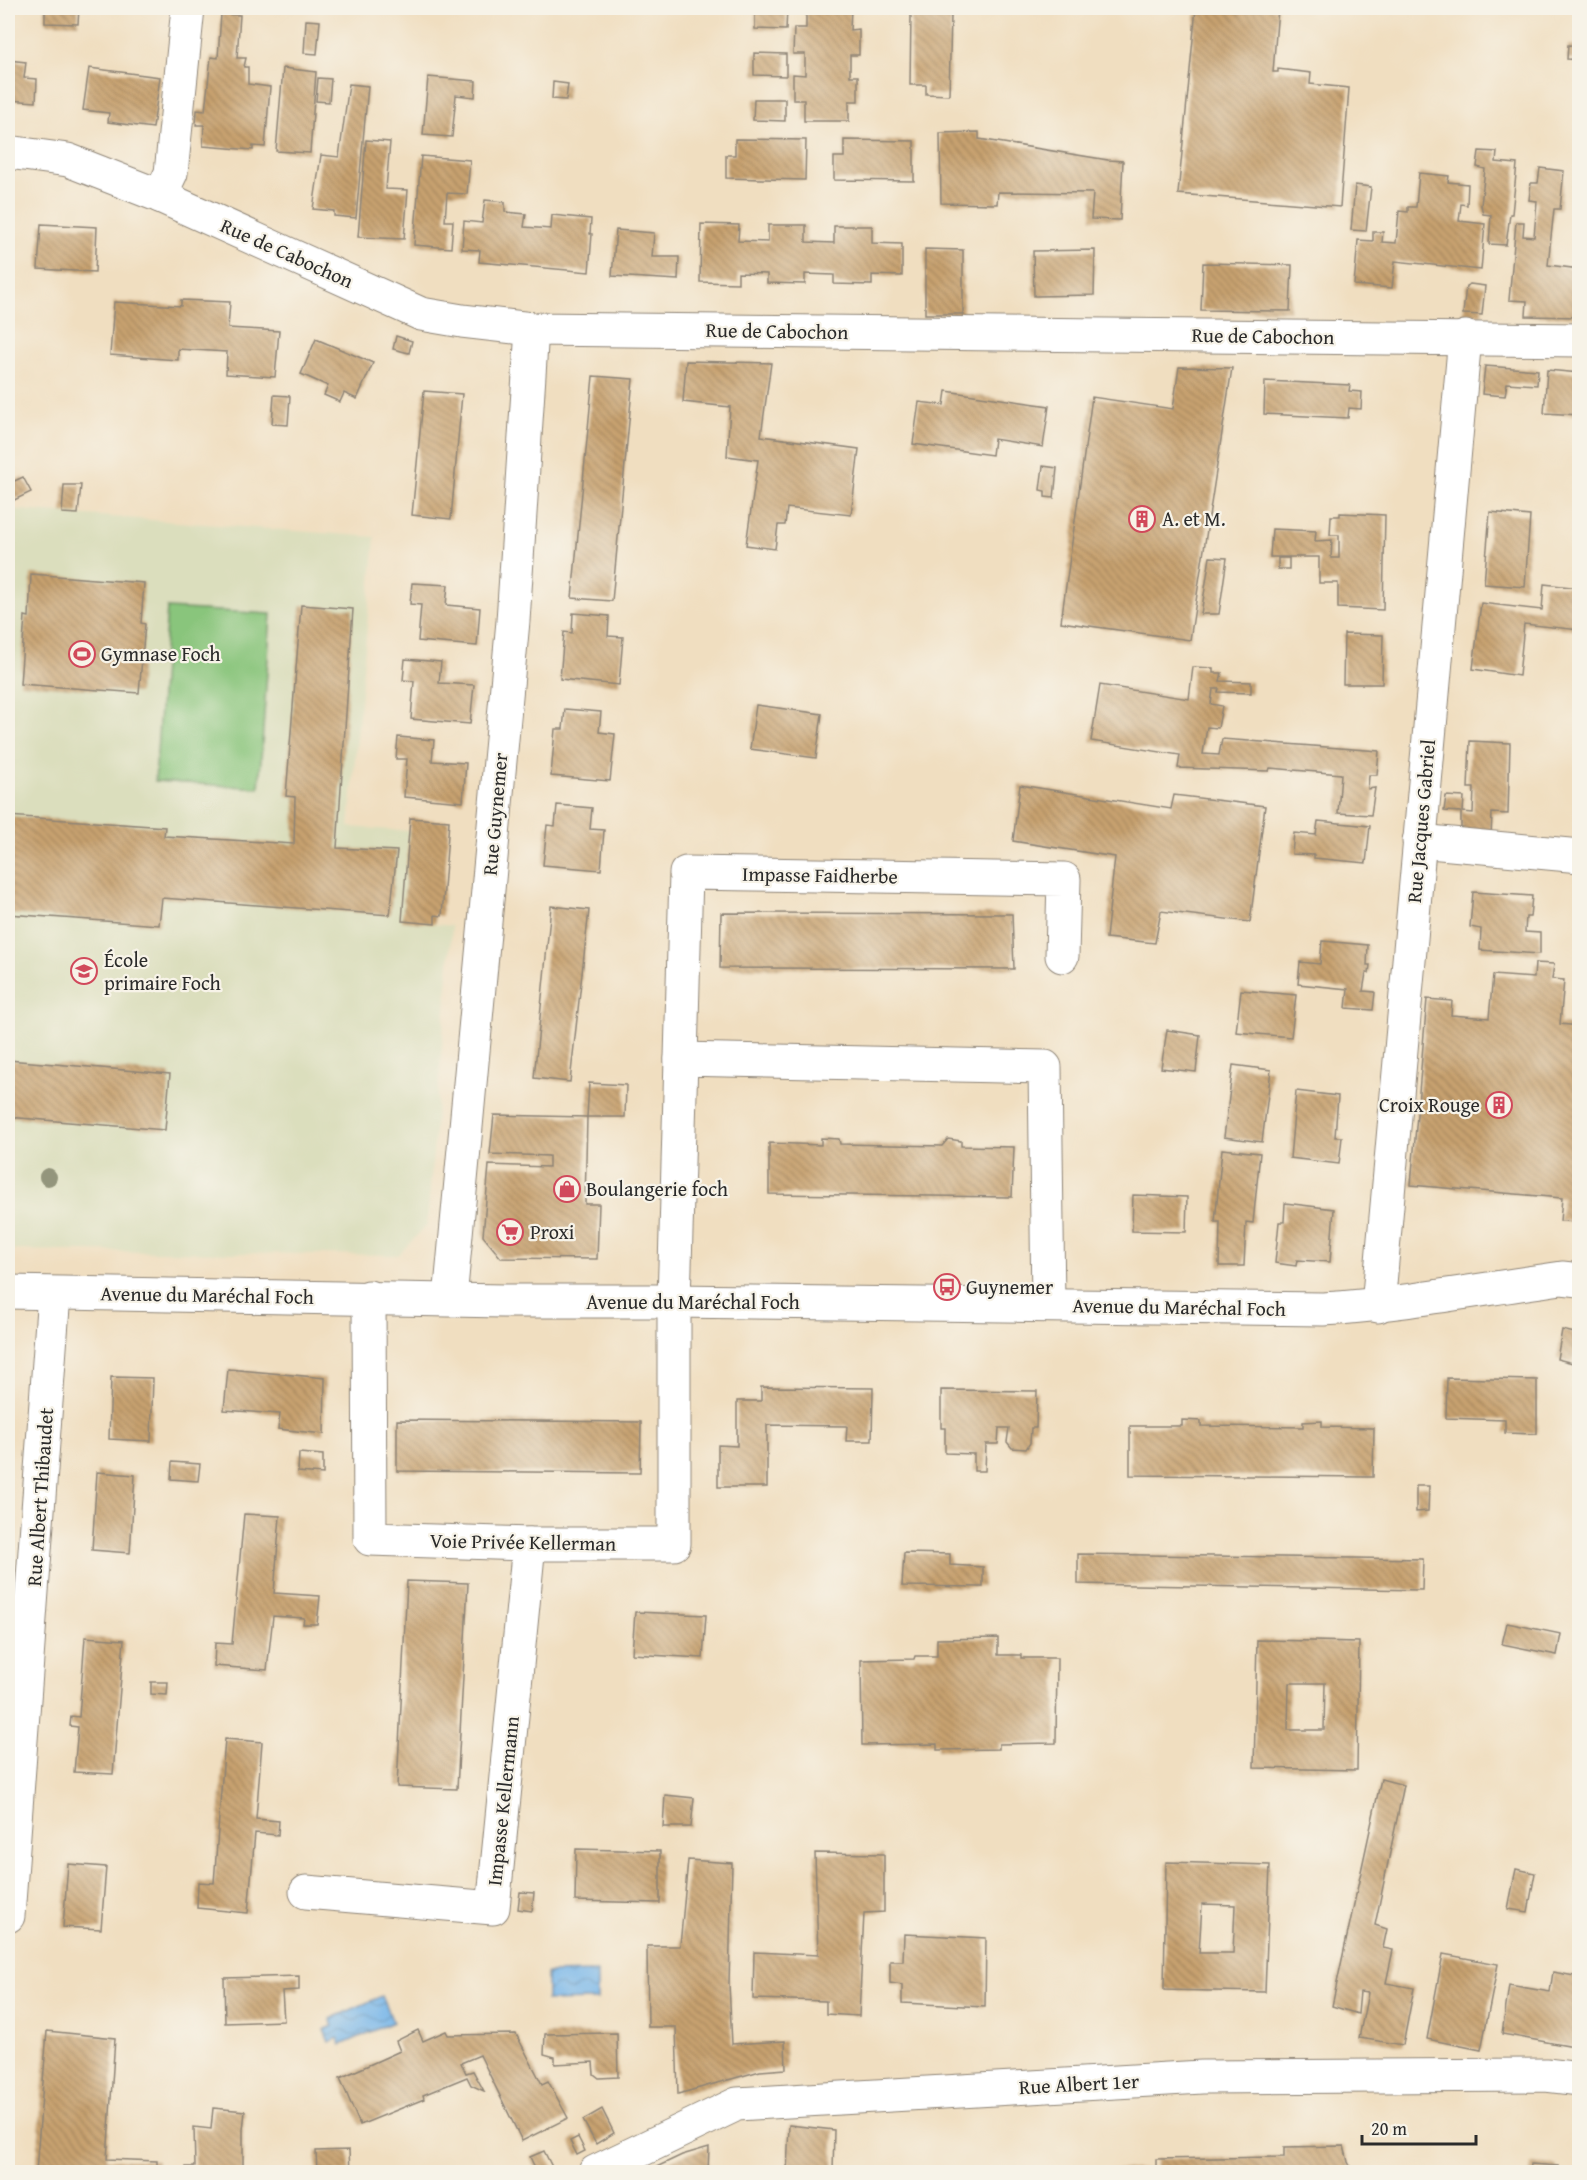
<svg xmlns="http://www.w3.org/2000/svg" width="1587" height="2180" viewBox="0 0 1587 2180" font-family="'Gentium Book Plus',serif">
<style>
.built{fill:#dbdebd}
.grass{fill:#89c57b;stroke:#5a7853;stroke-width:1.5}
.water{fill:url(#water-waves);stroke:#50708a;stroke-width:1.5}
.building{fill:url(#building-back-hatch);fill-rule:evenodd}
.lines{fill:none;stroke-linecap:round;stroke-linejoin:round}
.minor-casing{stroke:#8e8476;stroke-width:35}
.minor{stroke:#fff;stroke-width:33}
.tree{fill:#93957b}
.labels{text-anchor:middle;stroke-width:4.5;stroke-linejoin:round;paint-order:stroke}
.street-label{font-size:20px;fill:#2b2b2b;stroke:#f7f3e8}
.poi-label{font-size:20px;fill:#2b2b2b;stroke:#f7f3e8;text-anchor:start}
</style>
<defs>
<pattern id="water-waves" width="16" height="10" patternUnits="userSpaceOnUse" patternTransform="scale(1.5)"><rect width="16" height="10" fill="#76b5e9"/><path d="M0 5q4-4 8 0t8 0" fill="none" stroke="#6193bd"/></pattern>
<pattern id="building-back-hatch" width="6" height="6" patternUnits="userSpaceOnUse" patternTransform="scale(1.5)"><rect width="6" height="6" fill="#c8a270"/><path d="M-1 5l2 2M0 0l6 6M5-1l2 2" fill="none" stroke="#a3845c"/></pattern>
</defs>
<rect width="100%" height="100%" fill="#f7f3e8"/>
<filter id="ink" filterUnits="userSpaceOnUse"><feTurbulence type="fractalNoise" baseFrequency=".0167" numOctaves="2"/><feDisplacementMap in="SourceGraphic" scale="12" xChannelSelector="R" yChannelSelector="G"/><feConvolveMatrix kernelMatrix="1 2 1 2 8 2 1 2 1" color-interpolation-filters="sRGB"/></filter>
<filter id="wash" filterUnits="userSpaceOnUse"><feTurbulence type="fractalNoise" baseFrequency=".008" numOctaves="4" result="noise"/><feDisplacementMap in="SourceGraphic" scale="24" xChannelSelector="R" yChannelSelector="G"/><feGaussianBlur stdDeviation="1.35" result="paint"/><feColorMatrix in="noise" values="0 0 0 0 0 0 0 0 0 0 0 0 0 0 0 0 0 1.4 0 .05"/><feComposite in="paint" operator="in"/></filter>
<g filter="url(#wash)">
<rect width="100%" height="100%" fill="#f0dec0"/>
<!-- built -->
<polygon class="built" points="8,509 375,537 349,827 409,831 402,921 452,926 427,1225 398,1255 8,1250"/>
<!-- grass -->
<polygon class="grass" points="167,608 271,614 259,788 155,781"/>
<!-- water -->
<g class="water">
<polygon points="597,1972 597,2000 547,2001 547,1973"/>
<polygon points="382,1996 393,2022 341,2045 338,2038 329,2042 324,2030 333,2026 330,2019"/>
</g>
<g id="blocks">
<!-- building -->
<g class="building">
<polygon points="45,8 79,8 78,24 45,23"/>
<polygon points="755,8 787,8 786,30 755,29"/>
<polygon points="806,8 851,8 850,30 859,29 859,55 850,55 850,76 858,76 858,101 849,101 849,121 804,121 804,100 793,100 793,74 805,75 805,54 793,54 794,28 806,28"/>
<polygon points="1196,8 1278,8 1273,72 1278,72 1278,69 1311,73 1310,84 1349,88 1340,207 1178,194"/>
<polygon points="221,14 240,15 237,58 246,58 244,67 248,67 248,84 270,87 265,147 253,146 253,150 203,146 204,125 196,125 197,110 205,111 211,57 218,58"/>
<polygon points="911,14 951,15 949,95 926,94 926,85 910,85"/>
<polygon points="306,20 320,21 317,54 304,53"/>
<polygon points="1568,45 1580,46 1580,60 1567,59"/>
<polygon points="754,53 786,54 786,76 754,75"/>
<polygon points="8,60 26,62 24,78 37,79 36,102 8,100"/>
<polygon points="89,68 160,77 153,128 108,122 109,113 83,110"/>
<polygon points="283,68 316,72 310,153 276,151"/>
<polygon points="428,77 476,81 475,97 456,95 452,137 423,135"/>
<polygon points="318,78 331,79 329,102 316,101"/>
<polygon points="553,82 568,84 566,100 552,99"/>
<polygon points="349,84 368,86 356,218 334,216 334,211 313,209 321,155 339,157"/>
<polygon points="754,99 785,99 785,121 753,120"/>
<polygon points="979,132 979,139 1108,160 1123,161 1120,220 1091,219 1093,193 998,192 997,204 941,203 940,133"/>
<polygon points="735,139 806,140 805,180 726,178 726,155 735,155"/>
<polygon points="366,140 390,142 386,189 408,190 404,239 358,237"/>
<polygon points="844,140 914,141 914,181 834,180 834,157 844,157"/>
<polygon points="1479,151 1497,152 1496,162 1517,164 1512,214 1510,214 1506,245 1489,244 1491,215 1483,214 1481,205 1485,169 1477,167"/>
<polygon points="421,156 470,160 467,194 447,193 445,221 453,221 451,248 414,245"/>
<polygon points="1540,168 1564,171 1560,209 1554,209 1548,265 1580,269 1580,317 1526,316 1527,301 1509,300 1516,222 1524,222 1523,236 1534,237 1537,201 1529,200 1531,183 1538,183"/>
<polygon points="1419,173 1449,176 1448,182 1468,184 1467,205 1461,204 1459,221 1485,224 1481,270 1395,261 1392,288 1354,285 1358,240 1373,241 1373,232 1383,232 1382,242 1396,243 1399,211 1408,212 1408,207 1416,207"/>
<polygon points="1355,185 1371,187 1366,231 1351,230"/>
<polygon points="485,200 505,202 505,212 526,214 524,227 551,229 552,215 591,219 590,234 592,234 589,272 479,262 480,250 462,249 464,221 482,223"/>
<polygon points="41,224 97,227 95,272 38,269"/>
<polygon points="701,224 739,225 738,241 768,242 768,225 806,225 806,242 834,243 834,226 872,226 872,243 902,244 902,276 872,275 872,285 834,284 834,275 805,274 805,284 767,283 767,274 738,273 738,283 700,282"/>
<polygon points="616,230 654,233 652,257 679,257 678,280 612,276"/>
<polygon points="925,249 963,250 963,314 925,314"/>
<polygon points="1095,250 1094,295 1034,296 1033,251"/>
<polygon points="1203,263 1292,265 1290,311 1201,310"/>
<polygon points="1470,284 1485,286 1482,315 1463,314 1466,286"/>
<polygon points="181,300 230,302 228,328 279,331 275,377 226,374 227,352 178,349 178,360 110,355 114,302 181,306"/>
<polygon points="396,336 412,341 409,353 393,349"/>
<polygon points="316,339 373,363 357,399 344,393 340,402 324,395 328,386 301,374"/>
<polygon points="686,361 771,363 761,436 859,449 851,515 787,508 785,525 778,525 775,549 746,545 758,460 727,456 730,407 683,402"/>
<polygon points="1485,366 1538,370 1537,385 1507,383 1505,396 1482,394"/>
<polygon points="1179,367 1232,368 1190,640 1061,622 1092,397 1173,409"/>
<polygon points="1547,370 1580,373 1580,415 1544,413"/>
<polygon points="593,376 633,379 612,601 572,598"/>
<polygon points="1265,381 1350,385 1349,391 1362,392 1361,409 1349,408 1348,418 1264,414"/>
<polygon points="424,391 462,394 451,519 412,515"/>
<polygon points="946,391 1049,406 1043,447 994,439 992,455 913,444 919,402 944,405"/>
<polygon points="274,395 290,396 288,425 272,424"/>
<polygon points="1043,466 1057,468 1054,498 1045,497 1045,491 1040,490"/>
<polygon points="23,477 31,492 8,503 8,484"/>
<polygon points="64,485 81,485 78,514 62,513"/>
<polygon points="1490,512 1530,516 1525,587 1484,584"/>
<polygon points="1340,513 1385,515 1383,610 1338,608 1338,583 1319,583 1319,557 1270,557 1272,529 1316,531 1315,541 1332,540 1331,558 1339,558 1339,535 1330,535 1331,516 1340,516"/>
<polygon points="1210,557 1227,558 1219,614 1201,614"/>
<rect x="1278" y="558" width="11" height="11"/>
<polygon points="31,574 144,583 141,623 145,624 139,693 20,684 25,616 29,617"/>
<polygon points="412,583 448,585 446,605 480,608 477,646 418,641 421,605 410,604"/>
<polygon points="1544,584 1580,588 1580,630 1524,624 1519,676 1473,669 1481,603 1542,610"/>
<polygon points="301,605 353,609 337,848 397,851 390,915 162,898 159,925 8,914 8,816 165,827 164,836 294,844 295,797 286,796"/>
<polygon points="573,613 609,616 608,636 623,637 619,685 560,679 564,632 572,633"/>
<polygon points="1344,634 1383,635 1382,684 1343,684"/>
<polygon points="405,659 441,662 439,683 474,685 470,724 411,719 414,681 403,680"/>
<polygon points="1193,667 1213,668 1213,673 1222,673 1220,681 1251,682 1251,693 1218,692 1219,689 1213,689 1211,704 1222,706 1218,728 1207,727 1203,754 1219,755 1222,739 1379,751 1377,775 1369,775 1368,789 1375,788 1371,815 1338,813 1341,774 1270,768 1269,771 1178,768 1180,755 1091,741 1100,685 1189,699"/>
<polygon points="756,705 822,714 816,758 750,749"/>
<polygon points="565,709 601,712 599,732 615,734 610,781 551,776 555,729 563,729"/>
<polygon points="398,737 434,740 432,761 466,763 463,802 404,797 407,759 396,759"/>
<polygon points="1470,741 1510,743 1508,814 1492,813 1491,837 1461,834 1461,812 1444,811 1446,796 1464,797 1463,812 1473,813 1474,788 1468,788"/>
<polygon points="1020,785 1171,809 1174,795 1265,806 1250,922 1161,911 1155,943 1106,938 1115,857 1013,841"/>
<polygon points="557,805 592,808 590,829 604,830 601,870 543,865 547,825 555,826"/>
<polygon points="410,818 449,821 442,916 435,915 435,924 402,921"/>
<polygon points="1318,821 1370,826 1366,863 1314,858 1314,855 1292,854 1294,833 1316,835"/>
<polygon points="1473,892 1532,896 1530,917 1526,917 1525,932 1540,933 1540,954 1480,950 1481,929 1470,927"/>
<polygon points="551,906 589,910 570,1082 534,1078"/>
<polygon points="721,913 1012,914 1014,969 720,968"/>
<polygon points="1322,941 1368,945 1367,965 1370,965 1369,973 1366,973 1363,991 1375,992 1373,1010 1346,1008 1348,989 1298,984 1300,962 1320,964"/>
<polygon points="1535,963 1554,964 1552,979 1564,980 1560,1024 1580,1026 1580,1222 1560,1221 1562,1198 1411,1185 1427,999 1452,1001 1451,1015 1489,1018 1493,975 1534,978"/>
<polygon points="1241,990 1296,995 1291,1037 1236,1032"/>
<polygon points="1167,1030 1200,1035 1196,1072 1161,1068"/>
<polygon points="8,1060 170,1074 165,1130 8,1117"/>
<polygon points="1233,1065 1271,1070 1262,1142 1224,1137"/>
<polygon points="589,1083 626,1085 625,1117 587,1117"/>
<polygon points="1296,1091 1338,1096 1335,1137 1342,1137 1339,1164 1290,1158"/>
<polygon points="494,1115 587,1117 585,1204 599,1204 597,1259 501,1258 483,1236 489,1165 549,1167 549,1156 490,1154"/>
<polygon points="821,1138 839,1139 840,1144 942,1146 948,1139 961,1141 961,1146 1014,1147 1012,1197 769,1194 769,1143 821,1145"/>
<polygon points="1222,1149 1260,1153 1253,1223 1246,1222 1244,1266 1219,1266 1220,1222 1215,1222"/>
<polygon points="1133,1195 1187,1197 1186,1232 1132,1231"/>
<polygon points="1285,1203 1334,1209 1330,1262 1297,1260 1296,1266 1275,1263 1279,1222 1284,1222"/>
<polygon points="1562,1330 1579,1334 1573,1363 1557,1359"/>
<polygon points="228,1369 325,1378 324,1434 278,1429 280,1414 224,1410"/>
<polygon points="111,1377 153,1378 151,1441 109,1439"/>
<polygon points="1447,1378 1537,1380 1537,1434 1505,1433 1505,1420 1446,1418"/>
<polygon points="761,1387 873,1388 872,1441 846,1441 847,1426 767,1425 767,1487 718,1487 718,1445 737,1446 737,1401 761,1401"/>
<polygon points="941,1390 1037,1391 1036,1428 1031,1428 1030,1443 1026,1449 1012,1448 1007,1442 1009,1428 999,1428 998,1444 986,1444 985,1471 974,1471 974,1454 945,1453 945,1428 941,1428"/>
<polygon points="397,1420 641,1422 640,1473 397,1471"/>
<polygon points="1182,1420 1201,1421 1201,1426 1303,1427 1303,1422 1322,1421 1322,1427 1374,1428 1373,1477 1130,1475 1130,1426 1182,1426"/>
<polygon points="299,1453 323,1455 323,1474 298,1472"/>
<polygon points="172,1462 200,1464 198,1481 171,1479"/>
<polygon points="97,1472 135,1475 130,1553 92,1550"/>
<polygon points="1416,1486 1429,1486 1428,1511 1416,1512"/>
<polygon points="244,1514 280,1516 274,1593 320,1596 317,1624 303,1624 304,1618 273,1616 267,1670 214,1666 215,1643 232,1644"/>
<polygon points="904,1553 950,1554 950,1565 983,1567 983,1587 902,1586"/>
<polygon points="1078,1554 1423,1559 1422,1590 1078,1584"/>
<polygon points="407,1581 468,1583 457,1789 397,1787"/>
<polygon points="635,1612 706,1615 703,1658 632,1654"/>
<polygon points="1507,1623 1561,1634 1557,1655 1502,1644"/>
<polygon points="85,1637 124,1640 113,1774 74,1772 78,1727 70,1726 71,1716 79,1717"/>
<polygon points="998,1638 998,1655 1021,1655 1021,1658 1057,1658 1056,1743 999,1744 999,1749 937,1750 937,1744 862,1745 861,1660 914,1659 915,1656 937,1656 937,1639"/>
<path d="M1257,1640L1359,1642L1357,1770L1254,1768ZM1289,1683H1325L1324,1730H1288Z"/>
<polygon points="151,1682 168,1682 167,1695 151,1694"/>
<polygon points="225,1739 262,1742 256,1819 279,1821 278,1835 255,1833 248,1913 197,1908 198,1882 214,1883"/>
<polygon points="1381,1779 1404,1785 1375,1925 1387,1929 1383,1948 1393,1950 1386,1983 1414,1988 1403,2045 1359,2038 1368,1993 1360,1992 1358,2014 1332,2006"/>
<polygon points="665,1795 694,1798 691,1827 663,1827"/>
<polygon points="576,1849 660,1851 660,1903 575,1901"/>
<polygon points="815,1853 884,1854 884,1912 864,1913 859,2016 826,2014 826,2001 753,1999 754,1952 818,1955"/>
<polygon points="688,1860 732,1863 729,1984 732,2044 785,2041 786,2069 760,2071 678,2094 676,2027 648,2027 647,1946 680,1946"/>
<path d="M1166,1862L1270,1865L1265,1992L1164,1990ZM1202,1904L1235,1905L1233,1953H1199Z"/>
<polygon points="68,1864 106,1867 101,1929 63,1927"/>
<polygon points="1516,1869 1535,1873 1528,1912 1508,1909"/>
<polygon points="520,1892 534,1893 532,1911 518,1909"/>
<polygon points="904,1934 986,1938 985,2007 902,2003 902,1985 890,1983 890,1961 903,1961"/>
<polygon points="1443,1954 1498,1964 1481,2050 1427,2039"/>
<polygon points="1553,1972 1580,1977 1580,2048 1502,2034 1509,1985 1550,1992"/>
<polygon points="299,1976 299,1990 282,1991 284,2021 225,2023 224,1978"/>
<polygon points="418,2030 423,2041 446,2031 448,2035 516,2034 542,2084 548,2081 568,2118 522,2141 480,2055 461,2063 466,2073 473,2071 484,2091 471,2085 467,2077 423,2095 424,2099 360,2125 340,2078 400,2051 396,2041"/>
<polygon points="47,2031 115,2038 107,2159 157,2161 157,2172 36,2172"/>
<polygon points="617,2033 618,2077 599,2078 594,2074 593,2062 555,2064 555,2057 544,2054 545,2034"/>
<polygon points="213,2108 245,2111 243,2130 243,2172 186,2172 186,2167 195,2167 194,2127 211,2129"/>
<polygon points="602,2109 614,2133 596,2144 583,2120"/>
<polygon points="789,2125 834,2130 833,2172 787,2172"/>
<polygon points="578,2137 585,2151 577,2155 570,2141"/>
<polygon points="1344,2146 1348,2162 1353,2172 1063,2172 1063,2170 1156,2169 1156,2159 1284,2157 1284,2147"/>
<polygon points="709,2147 708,2172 646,2172 682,2155"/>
<polygon points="349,2150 350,2172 317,2172 316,2151"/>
<polygon points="544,2151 553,2169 547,2172 537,2172 530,2157"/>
<polygon points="1531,2164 1558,2166 1557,2172 1530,2172"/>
</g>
</g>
</g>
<g filter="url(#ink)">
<use href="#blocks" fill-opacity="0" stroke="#8e8476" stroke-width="1.5"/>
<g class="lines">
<defs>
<g id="minor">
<polyline points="8,152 68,160 160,196 421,314 462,321 532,329 1580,340"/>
<polyline points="160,196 171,173 188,8"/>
<polyline points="1419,841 1580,856"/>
<polyline points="681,1059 686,873 1064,879 1062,956"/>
<path d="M8,1292L503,1301H674L1323,1309C1403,1304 1482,1289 1562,1278L1580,1280"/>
<polyline points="369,1297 370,1539 529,1544 674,1544 674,1301 681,1059 1045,1067 1048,1305"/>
<polyline points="450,1299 513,621 532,329"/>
<polyline points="1378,1306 1465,337"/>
<polyline points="306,1892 493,1908 529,1544"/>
<polyline points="8,1916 54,1294"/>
<polyline points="595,2172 737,2104 1202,2077 1546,2075 1580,2079"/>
</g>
</defs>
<!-- minor casing -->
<use href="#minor" class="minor-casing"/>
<!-- minor -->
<use href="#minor" class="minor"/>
</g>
<!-- trees -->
<circle class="tree" cx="48" cy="1177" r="9"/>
</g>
<!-- icons -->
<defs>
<symbol id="building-ring" viewBox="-11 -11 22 22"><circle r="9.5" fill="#f7f3e8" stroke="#d1495b" stroke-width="1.5"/><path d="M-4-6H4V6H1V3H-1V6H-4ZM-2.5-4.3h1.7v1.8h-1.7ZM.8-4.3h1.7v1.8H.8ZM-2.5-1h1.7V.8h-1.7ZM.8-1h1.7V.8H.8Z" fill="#d1495b"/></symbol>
<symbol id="stadium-ring" viewBox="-11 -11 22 22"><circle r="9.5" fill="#f7f3e8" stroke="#d1495b" stroke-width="1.5"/><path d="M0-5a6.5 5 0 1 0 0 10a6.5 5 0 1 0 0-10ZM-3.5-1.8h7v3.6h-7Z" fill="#d1495b"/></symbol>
<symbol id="school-ring" viewBox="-11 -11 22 22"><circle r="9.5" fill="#f7f3e8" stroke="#d1495b" stroke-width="1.5"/><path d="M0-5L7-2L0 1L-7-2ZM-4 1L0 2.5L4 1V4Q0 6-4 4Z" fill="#d1495b"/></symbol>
<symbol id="shop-ring" viewBox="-11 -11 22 22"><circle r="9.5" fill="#f7f3e8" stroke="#d1495b" stroke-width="1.5"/><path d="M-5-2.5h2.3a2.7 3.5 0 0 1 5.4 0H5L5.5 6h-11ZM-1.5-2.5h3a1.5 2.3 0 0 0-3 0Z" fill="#d1495b"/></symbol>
<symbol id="supermarket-ring" viewBox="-11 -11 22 22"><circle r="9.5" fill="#f7f3e8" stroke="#d1495b" stroke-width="1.5"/><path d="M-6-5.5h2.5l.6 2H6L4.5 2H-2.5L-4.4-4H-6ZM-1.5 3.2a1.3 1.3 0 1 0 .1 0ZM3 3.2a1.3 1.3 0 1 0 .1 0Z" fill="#d1495b"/></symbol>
<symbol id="bus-ring" viewBox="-11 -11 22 22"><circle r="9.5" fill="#f7f3e8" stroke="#d1495b" stroke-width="1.5"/><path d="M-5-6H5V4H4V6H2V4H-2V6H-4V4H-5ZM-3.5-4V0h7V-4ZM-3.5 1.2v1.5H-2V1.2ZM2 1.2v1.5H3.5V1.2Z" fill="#d1495b"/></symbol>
</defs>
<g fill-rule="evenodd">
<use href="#building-ring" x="1127" y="504" width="30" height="30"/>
<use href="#stadium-ring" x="67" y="639" width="30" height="30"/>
<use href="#school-ring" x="69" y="956" width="30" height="30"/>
<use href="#building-ring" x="1484" y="1090" width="30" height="30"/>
<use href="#shop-ring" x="552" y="1174" width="30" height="30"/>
<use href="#supermarket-ring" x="495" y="1217" width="30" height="30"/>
<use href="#bus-ring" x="932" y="1272" width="30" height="30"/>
</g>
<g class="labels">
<!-- street labels -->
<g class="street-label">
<text transform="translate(287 253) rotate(24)" y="7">Rue de Cabochon</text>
<text transform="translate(777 331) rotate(1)" y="7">Rue de Cabochon</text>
<text transform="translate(1263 336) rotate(1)" y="7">Rue de Cabochon</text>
<text transform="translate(495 814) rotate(-85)" y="7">Rue Guynemer</text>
<text transform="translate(1421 821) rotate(-85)" y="7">Rue Jacques Gabriel</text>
<text transform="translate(820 875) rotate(1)" y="7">Impasse Faidherbe</text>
<text transform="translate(207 1295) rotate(1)" y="7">Avenue du Maréchal Foch</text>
<text x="693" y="1309">Avenue du Maréchal Foch</text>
<text transform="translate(1179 1307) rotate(1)" y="7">Avenue du Maréchal Foch</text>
<text transform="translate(40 1497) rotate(-86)" y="7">Rue Albert Thibaudet</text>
<text transform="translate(523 1542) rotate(1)" y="7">Voie Privée Kellerman</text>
<text transform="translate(503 1801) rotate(-84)" y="7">Impasse Kellermann</text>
<text transform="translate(1079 2084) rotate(-3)" y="7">Rue Albert 1er</text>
</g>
<!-- poi labels -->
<g class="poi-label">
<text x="1162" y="526">A. et M.</text>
<text x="101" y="661">Gymnase Foch</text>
<text x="104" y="967">École<tspan x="104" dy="23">primaire Foch</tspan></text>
<text x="1480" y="1112" text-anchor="end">Croix Rouge</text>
<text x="586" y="1196">Boulangerie foch</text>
<text x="530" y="1239">Proxi</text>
<text x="966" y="1294">Guynemer</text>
</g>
</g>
<!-- margin -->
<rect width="1587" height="2180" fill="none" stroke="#f7f3e8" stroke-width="30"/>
<!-- scale -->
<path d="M1362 2135v9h114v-9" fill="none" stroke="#2b2b2b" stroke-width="3"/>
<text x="1371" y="2135" font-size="18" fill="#2b2b2b" stroke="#f7f3e8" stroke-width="4.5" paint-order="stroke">20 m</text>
</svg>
